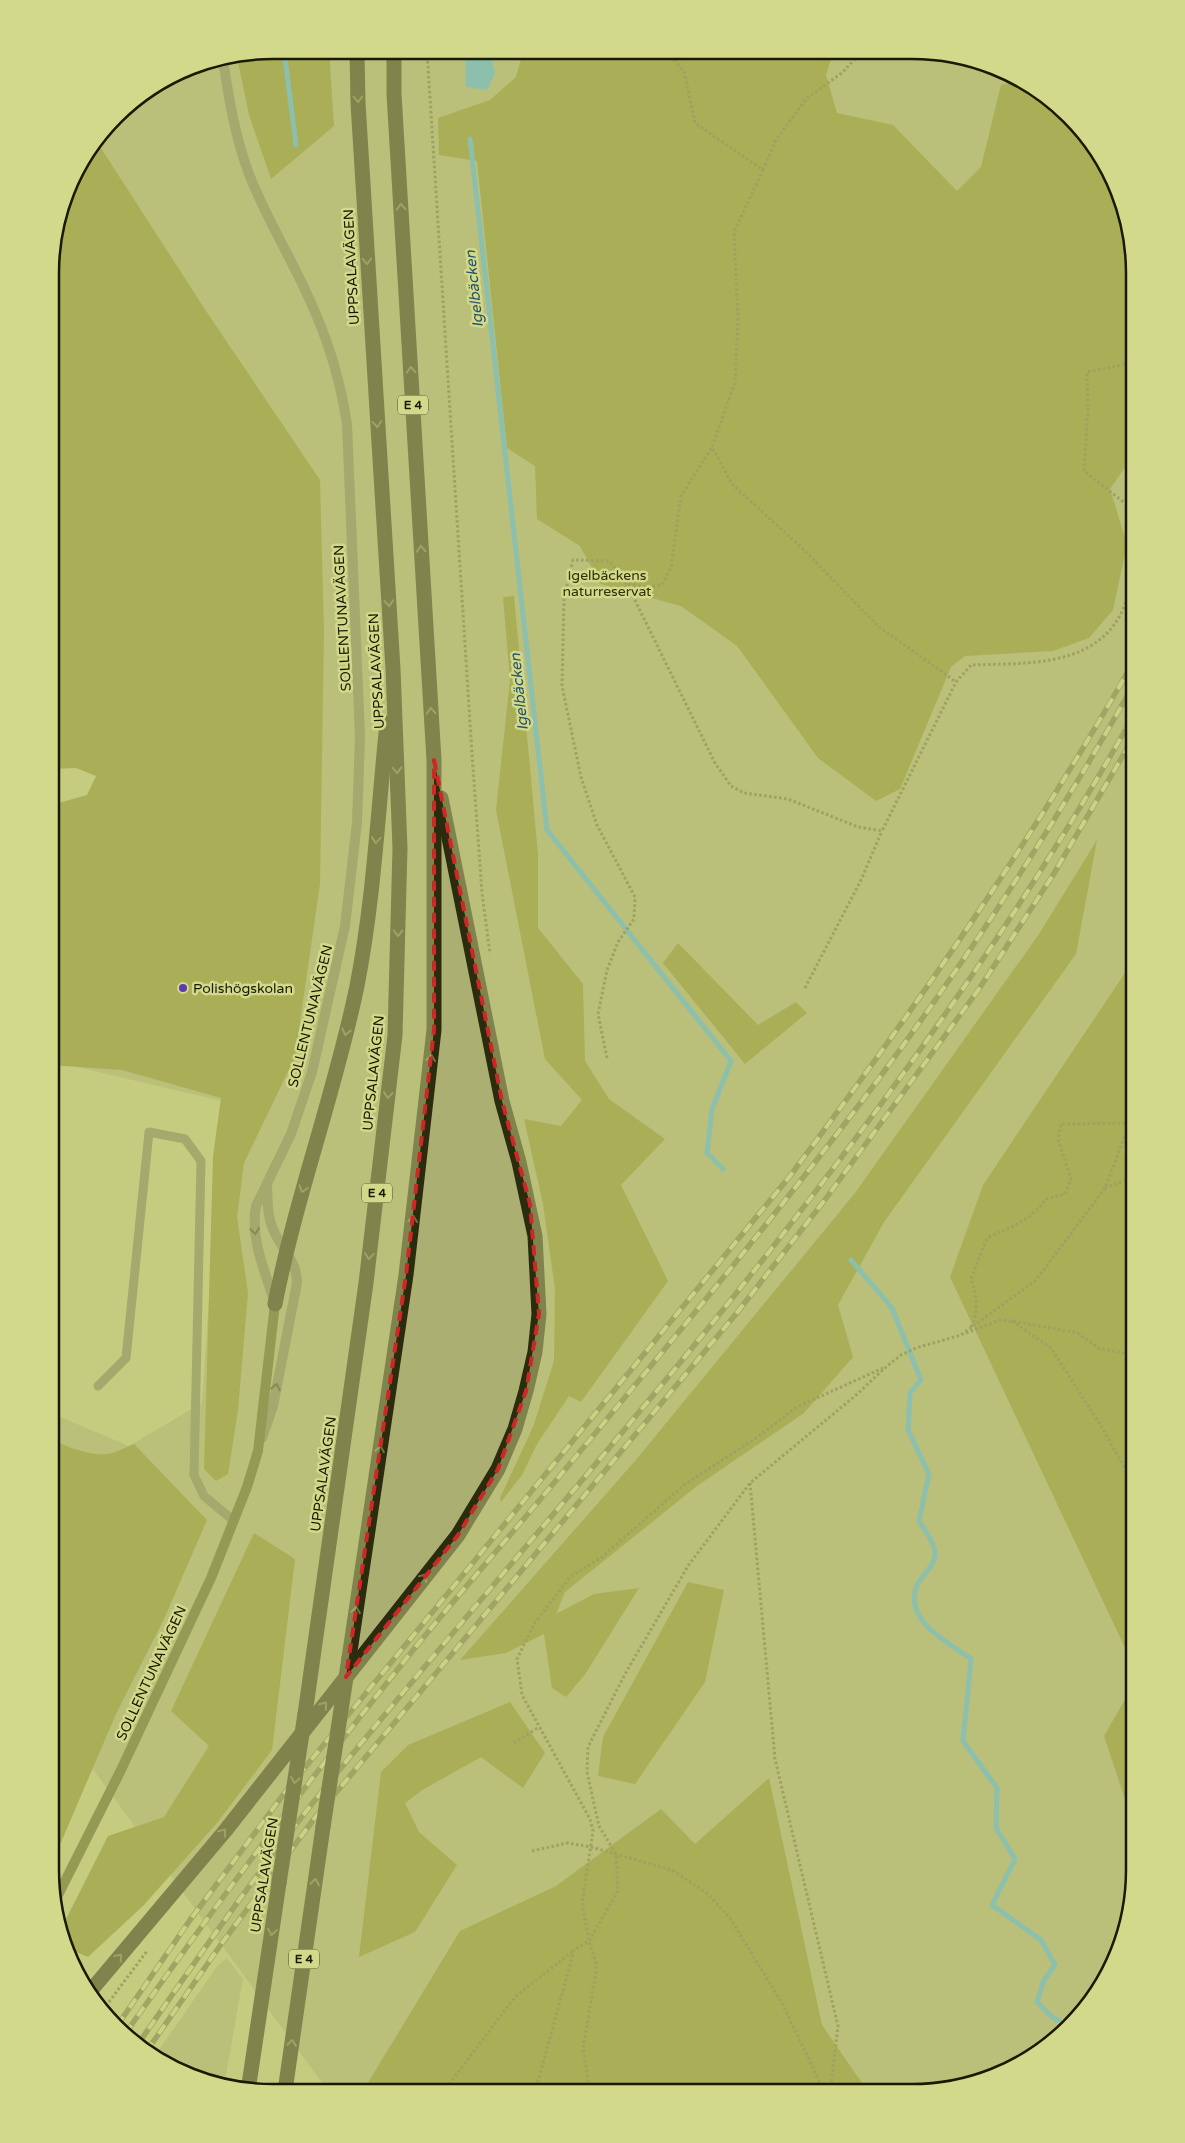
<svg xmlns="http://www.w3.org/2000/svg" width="1185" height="2143" viewBox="0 0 1185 2143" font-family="'Varela Round',sans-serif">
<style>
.green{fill:#abb072}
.forest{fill:#868b26}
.water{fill:#46b1e3}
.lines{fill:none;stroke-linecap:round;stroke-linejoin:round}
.stream{stroke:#46b1e3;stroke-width:5}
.path{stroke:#6a6e3c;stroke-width:3;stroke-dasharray:2.5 2.5;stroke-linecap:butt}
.lane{stroke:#7b7e58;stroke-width:9}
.street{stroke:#7b7e58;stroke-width:10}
.secondary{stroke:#585b1f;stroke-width:10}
.highway{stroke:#2a2c0d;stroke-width:15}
.rail-casing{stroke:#727642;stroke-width:5.5}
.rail{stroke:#d3d98b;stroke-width:4;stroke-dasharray:11;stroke-linecap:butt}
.highway-bridge{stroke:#2a2c0d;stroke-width:15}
.oneway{stroke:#6e713f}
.oneway2{stroke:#3b3d1f}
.marked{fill:none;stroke:#cd2726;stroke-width:4;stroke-dasharray:10 6;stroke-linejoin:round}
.poi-dot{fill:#5e39b1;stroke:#d3d98b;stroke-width:2}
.labels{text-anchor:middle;stroke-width:5;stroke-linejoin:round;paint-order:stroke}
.shield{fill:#d3d98b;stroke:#51532a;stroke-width:1}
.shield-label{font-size:12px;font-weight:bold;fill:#191a00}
.street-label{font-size:14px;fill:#191a00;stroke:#d3d98b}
.park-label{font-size:14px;fill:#303207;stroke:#d3d98b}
.poi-label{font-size:14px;fill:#191a00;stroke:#d3d98b;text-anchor:start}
.water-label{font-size:15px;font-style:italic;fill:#285369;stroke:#d3d98b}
.rim{fill:none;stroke:#191a00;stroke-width:2.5}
</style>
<rect width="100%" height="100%" fill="#c6cc7f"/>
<!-- green -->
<g class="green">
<polygon points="272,50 956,54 1011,73 1059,105 1097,149 1123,201 1135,272 1135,1886 1118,1956 1089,2006 1048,2047 984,2081 913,2093 322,2091 323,2084 92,1768 50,1753 51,1413 129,1446 202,1403 222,1101 51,1061 94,815 98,760 80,657 51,577 52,244 73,174 125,105 187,67"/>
<polygon points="227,1958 243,1979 224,2086 187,2076 154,2057 218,1965"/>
</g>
<!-- forest -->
<g class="forest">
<polygon points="272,50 329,50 334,126 271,179 249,115 237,57"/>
<polygon points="523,52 833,53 826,75 837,113 893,125 957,191 981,167 1001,85 1022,81 1059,105 1097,149 1123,201 1135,272 1135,453 1110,489 1127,544 1113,610 1089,638 1053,651 965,656 951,667 900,789 876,801 818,758 737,646 681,606 601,584 580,546 537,519 535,466 507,448 477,161 439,155 438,118 490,100 516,77"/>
<polygon points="97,142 206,311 320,480 324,632 320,884 295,1057 244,1163 237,1217 248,1293 238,1410 228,1474 216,1481 204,1469 213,1156 221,1098 122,1070 51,1065 51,805 87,795 96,776 76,768 51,769 52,244 73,174"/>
<polygon points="514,596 538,854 538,928 583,984 585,1061 609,1099 665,1139 621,1185 668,1281 581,1402 569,1396 537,1444 522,1475 501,1502 500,1498 533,1427 554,1361 555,1289 543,1204 524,1119 561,1126 582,1100 545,1059 496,810 510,680 503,597"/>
<polygon points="1097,840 1076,954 884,1222 838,1305 853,1357 804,1413 697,1486 565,1592 556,1614 594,1594 639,1588 586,1673 566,1697 552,1688 544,1634 506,1653 460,1660 635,1461 855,1193 1039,934"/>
<polygon points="678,943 758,1025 796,1002 807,1013 745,1064 663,963"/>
<polygon points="1135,958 1135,1061 1124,1155 1135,1133 1135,1669 950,1277 983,1185"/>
<path d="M50,1436C61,1447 92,1456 107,1454C116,1453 126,1447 134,1444L207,1520L164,1619L116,1714L50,1868Z"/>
<polygon points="254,1533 295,1559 272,1750 217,1823 143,1906 88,1957 64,1947 60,1931 108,1836 164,1817 209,1746 171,1711"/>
<polygon points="688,1582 724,1590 705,1682 635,1784 598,1776 603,1737"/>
<polygon points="1135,1682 1135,1829 1104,1736"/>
<polygon points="510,1702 545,1753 523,1788 481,1757 424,1789 405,1803 419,1832 457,1865 415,1932 359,1957 381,1772 408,1745"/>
<polygon points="769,1778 822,2025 869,2093 363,2091 460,1931 556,1886 661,1809 695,1844"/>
</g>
<!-- water -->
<polygon class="water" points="465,51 490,51 495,73 487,90 466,87"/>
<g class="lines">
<!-- stream -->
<g class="stream">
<polyline points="284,50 296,145"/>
<polyline points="470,139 547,830 731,1061 712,1109 707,1153 723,1169"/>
<path d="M851,1260L892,1308L921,1380L910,1393L908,1430L929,1474L919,1521C925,1531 936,1544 935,1556C934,1566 922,1576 917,1585C902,1620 949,1643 971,1659L963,1741L997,1788L996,1828L1015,1859L992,1905L1041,1940L1055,1965L1044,1980L1037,2002L1052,2017L1069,2026"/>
</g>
<!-- path -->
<g class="path">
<polyline points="427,51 472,754 482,893 490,954"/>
<polyline points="668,52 684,72 695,123 763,170 734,232 738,320 735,382 712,447 732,484 803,549 878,626 956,682"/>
<polyline points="763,170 776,140 806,99 843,72 859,54"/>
<polyline points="1135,511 1084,471 1088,409 1087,372 1135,362"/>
<polyline points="628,584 645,587 662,585 671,567 681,496 712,447"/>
<polyline points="805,988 861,880 882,831"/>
<path d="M607,1058L598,1014L607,970L618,942L634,919L635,897L597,825L581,777L562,686L564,598L573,560L609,561L624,578L715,763L731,786L744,793L788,799L858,827L882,831L956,682L971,665C1021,663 1088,668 1118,619C1127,605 1130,584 1135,568"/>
<polyline points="1105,1188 1135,1177"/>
<polyline points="1012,1321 1051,1348 1103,1429 1135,1487"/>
<path d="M971,1327C979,1310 977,1296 971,1279L987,1238C1012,1226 1029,1222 1046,1199L1065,1194L1071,1179L1058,1139L1061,1124L1129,1123"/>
<polyline points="966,1333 1000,1320 1012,1321 1078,1333 1098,1348 1135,1355"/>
<polyline points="750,1483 775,1759 838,2026 830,2093"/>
<polyline points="514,1743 539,1727"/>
<polyline points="532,1851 567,1843 591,1847 672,1870 708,1894 730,1918 782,2003 825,2093"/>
<polyline points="103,2010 147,1951"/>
<polyline points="443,2092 515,1997 573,1951"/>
<polyline points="535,2092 574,1950 589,1941 618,1891 616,1854 599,1826 587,1772 588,1747 625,1674 688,1566 750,1483 855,1396 887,1366 901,1355 916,1348 961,1335 1036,1280 1105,1188 1135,1109"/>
<polyline points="590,2092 583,2048 597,1966 589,1941 582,1903 593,1831 590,1819 522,1695 517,1659 534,1624 570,1577 602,1557 684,1485 759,1436 797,1407 883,1368"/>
</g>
<!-- lane -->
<polyline class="lane" points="98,1386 126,1358 149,1132 185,1139 201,1161 194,1475 204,1496 234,1521"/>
<!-- street -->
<g class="street">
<path d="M223,60C229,99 235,137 249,174C265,216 289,254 307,294C327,336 340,378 347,424L360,736L357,823L345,926L312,1072L291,1134L256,1206C250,1239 265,1271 274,1301"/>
<path d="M262,1438L273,1406L297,1283C297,1260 281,1249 273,1229C267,1216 268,1201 267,1186"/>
</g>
<!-- secondary -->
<polyline class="secondary" points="55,1901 120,1772 211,1578 247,1487 258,1451 275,1304"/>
<!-- highway -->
<g class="highway">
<path d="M275,1304C296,1196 335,1093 357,986C374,899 378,810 387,723"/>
<polyline points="349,1658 406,1275 434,1030 434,760 394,94 394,51"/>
<polyline points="305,1714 366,1283 395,1035 400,848 393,669 358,103 357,51"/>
<polyline points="88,1994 225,1831 458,1535 498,1469 515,1429 526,1391 535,1352 539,1314 535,1236 519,1162 502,1101 441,798"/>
<polyline points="248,2091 279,1883"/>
<polyline points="285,2091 323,1827"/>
</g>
<defs>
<g id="rail">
<path d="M117,2026L190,1920L289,1787L790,1176C914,1010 1033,840 1135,659"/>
<path d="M125,2034C216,1904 311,1777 410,1654C460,1592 513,1533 563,1472C670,1343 777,1215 877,1081C971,954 1058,820 1135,682"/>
<path d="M136,2047C192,1966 248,1885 308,1809C444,1638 590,1476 726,1306C876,1119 1018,922 1135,713"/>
<polyline points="146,2052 222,1943 314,1819 736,1314 824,1201 979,989 1053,875 1135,735"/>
</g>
</defs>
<!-- rail casing -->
<use href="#rail" class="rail-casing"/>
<!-- rail -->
<use href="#rail" class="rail"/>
<!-- highway-bridge -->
<g class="highway-bridge">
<polyline points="323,1827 349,1658"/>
<polyline points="279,1883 305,1714"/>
</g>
</g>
<!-- one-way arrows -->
<defs><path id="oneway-chevron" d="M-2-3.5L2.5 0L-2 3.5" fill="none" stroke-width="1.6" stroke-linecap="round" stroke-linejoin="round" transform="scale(1.25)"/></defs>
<g class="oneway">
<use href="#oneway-chevron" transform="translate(358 99) rotate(89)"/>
<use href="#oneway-chevron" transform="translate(401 207) rotate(-93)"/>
<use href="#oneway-chevron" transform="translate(367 261) rotate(87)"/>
<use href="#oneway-chevron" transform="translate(411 370) rotate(-93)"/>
<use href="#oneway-chevron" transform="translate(377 424) rotate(86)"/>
<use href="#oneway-chevron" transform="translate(421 549) rotate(-93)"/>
<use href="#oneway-chevron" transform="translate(389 603) rotate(86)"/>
<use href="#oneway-chevron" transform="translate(431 711) rotate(-93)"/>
<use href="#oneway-chevron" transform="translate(397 770) rotate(88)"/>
<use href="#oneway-chevron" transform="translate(376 840) rotate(95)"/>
<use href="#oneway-chevron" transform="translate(398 933) rotate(91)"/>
<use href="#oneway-chevron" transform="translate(346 1032) rotate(103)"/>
<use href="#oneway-chevron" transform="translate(431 1058) rotate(-84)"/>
<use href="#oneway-chevron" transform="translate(388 1095) rotate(97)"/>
<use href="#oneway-chevron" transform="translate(303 1189) rotate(106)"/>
<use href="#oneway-chevron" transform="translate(413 1219) rotate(-84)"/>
<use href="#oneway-chevron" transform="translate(369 1256) rotate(97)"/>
<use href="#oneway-chevron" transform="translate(380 1449) rotate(-81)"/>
<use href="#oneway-chevron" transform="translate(424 1577) rotate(-52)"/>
<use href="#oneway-chevron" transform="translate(356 1610) rotate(-81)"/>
<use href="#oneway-chevron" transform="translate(324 1705) rotate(-52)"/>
<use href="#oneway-chevron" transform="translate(295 1780) rotate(99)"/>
<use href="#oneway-chevron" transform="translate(223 1832) rotate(-51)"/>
<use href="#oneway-chevron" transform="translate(315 1882) rotate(-82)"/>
<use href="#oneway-chevron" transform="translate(272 1932) rotate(99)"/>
<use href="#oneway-chevron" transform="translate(119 1957) rotate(-50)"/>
<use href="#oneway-chevron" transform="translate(292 2043) rotate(-82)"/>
</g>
<g class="oneway2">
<use href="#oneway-chevron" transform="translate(255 1231) rotate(83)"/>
<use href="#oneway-chevron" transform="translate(276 1387) rotate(-79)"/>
</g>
<!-- marked area -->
<path d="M0 0H1185V2143H0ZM434,760L502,1101L530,1204L539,1314L526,1391L498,1469L458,1535L346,1677L406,1275L434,1030Z" fill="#c6cc7f" fill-opacity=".55" fill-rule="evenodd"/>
<path class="marked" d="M434,760L502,1101L530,1204L539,1314L526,1391L498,1469L458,1535L346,1677L406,1275L434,1030Z"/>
<!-- markers -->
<circle class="poi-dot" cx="183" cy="988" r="5"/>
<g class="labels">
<!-- shield labels -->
<g class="shield">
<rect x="398" y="395.5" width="30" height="19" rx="4"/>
<rect x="362" y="1183.5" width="30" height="19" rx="4"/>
<rect x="289" y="1949.5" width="30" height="19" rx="4"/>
</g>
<g class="shield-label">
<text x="413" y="409">E 4</text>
<text x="377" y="1197">E 4</text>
<text x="304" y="1963">E 4</text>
</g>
<!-- street labels -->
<g class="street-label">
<text transform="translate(351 267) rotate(-93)" y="5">UPPSALAVÄGEN</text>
<text transform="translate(342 618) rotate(-93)" y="5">SOLLENTUNAVÄGEN</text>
<text transform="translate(376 671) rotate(-93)" y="5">UPPSALAVÄGEN</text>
<text transform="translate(310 1016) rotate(-76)" y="5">SOLLENTUNAVÄGEN</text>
<text transform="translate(373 1073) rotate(-84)" y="5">UPPSALAVÄGEN</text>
<text transform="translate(323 1474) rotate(-82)" y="5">UPPSALAVÄGEN</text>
<text transform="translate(151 1673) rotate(-65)" y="5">SOLLENTUNAVÄGEN</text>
<text transform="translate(264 1875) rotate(-81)" y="5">UPPSALAVÄGEN</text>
</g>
<!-- park labels -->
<g class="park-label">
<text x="607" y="580">Igelbäckens<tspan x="607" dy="16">naturreservat</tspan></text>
</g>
<!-- poi labels -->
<g class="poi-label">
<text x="193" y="993">Polishögskolan</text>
</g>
<!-- water labels -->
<g class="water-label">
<text transform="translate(474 289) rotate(-96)" y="5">Igelbäcken</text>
<text transform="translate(519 692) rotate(-96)" y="5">Igelbäcken</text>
</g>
</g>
<!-- crop -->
<path d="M0 0H1185V2143H0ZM273 59H912A214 214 0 0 1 1126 273V1870A214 214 0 0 1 912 2084H273A214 214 0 0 1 59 1870V273A214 214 0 0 1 273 59Z" fill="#d3d98b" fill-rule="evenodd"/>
<path class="rim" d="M273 59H912A214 214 0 0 1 1126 273V1870A214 214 0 0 1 912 2084H273A214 214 0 0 1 59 1870V273A214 214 0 0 1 273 59Z"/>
</svg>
